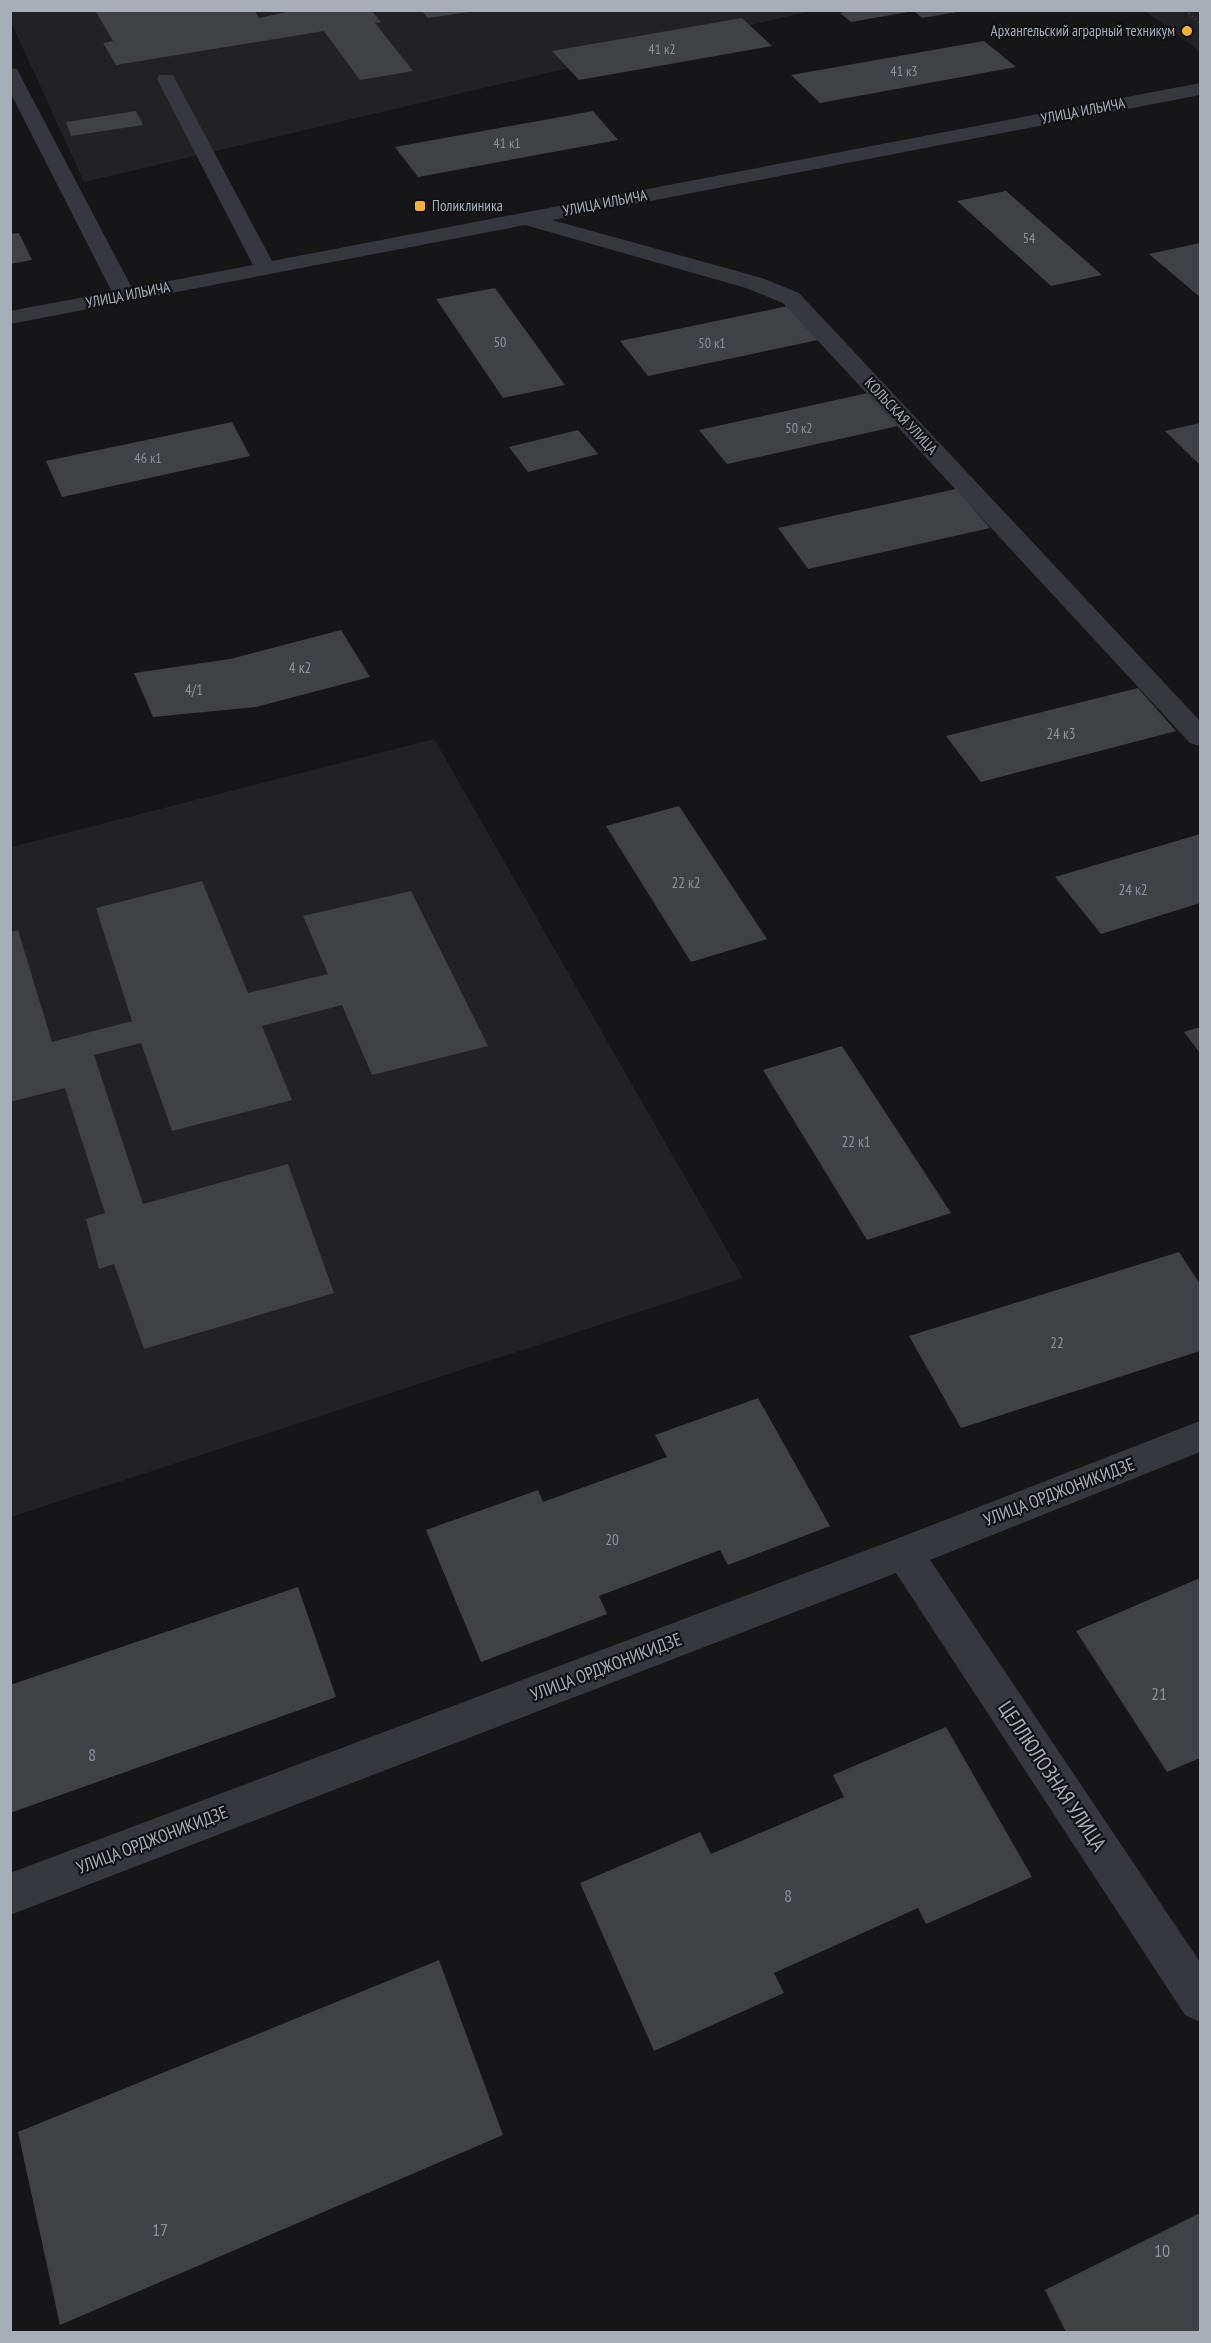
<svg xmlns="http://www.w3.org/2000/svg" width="1211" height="2343" viewBox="0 0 1211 2343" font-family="'PT Sans Narrow',sans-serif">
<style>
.built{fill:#222225}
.building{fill:#404145}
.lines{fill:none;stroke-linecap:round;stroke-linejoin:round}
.path{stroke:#3d3f44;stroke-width:2;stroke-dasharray:1.5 3;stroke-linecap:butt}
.minor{fill:#37383d;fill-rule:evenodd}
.poi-dot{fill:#f2b134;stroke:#111113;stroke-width:2}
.labels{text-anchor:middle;stroke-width:4.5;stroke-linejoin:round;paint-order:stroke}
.far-number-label{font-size:14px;fill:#8e929b}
.far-poi-label{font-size:15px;fill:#a8adb8;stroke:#111113;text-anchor:end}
.far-street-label{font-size:15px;fill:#a8adb8;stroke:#111113}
.number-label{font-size:15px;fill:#8e929b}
.street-label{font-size:18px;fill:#a8adb8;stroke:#111113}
.near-number-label{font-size:18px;fill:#8e929b}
.near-street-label{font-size:21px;fill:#a8adb8;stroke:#111113}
</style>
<rect width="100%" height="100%" fill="#161618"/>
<!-- built -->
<g class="built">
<polygon points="10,11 811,11 84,182 11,22"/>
<polygon points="1145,11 1200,11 1200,51"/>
<polygon points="434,739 743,1278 11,1517 11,847"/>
</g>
<!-- building -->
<g class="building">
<polygon points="95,10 254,10 259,18 296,10 371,10 381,22 375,23 413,71 360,80 324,31 116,65 103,43 113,41"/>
<polygon points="421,10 469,10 469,12 428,18"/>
<polygon points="854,10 957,10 957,12 922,18 914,11 851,22 840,13"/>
<polygon points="742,18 772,46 579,80 552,51"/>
<polygon points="984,41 1016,67 820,103 791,75"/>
<polygon points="136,111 143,125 71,136 66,122"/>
<polygon points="593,111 618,140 418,177 395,147"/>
<polygon points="1006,191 1102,275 1051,286 957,201"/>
<polygon points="19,233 32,260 10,264 10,234"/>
<polygon points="1200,243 1200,297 1149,254"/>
<polygon points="495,288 565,385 503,398 436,299"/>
<polygon points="788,306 818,340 648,376 620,341"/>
<polygon points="868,393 898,426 727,464 699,430"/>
<polygon points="232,422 250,456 62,497 46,461"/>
<polygon points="1200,423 1200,465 1165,431"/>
<polygon points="578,430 598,454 528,472 509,447"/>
<polygon points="956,489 990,528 808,569 778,528"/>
<polygon points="341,630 370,677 256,707 153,717 134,673 230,659"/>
<polygon points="1138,688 1176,731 981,782 946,736"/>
<polygon points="679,806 767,939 691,962 606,826"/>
<polygon points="1200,834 1200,903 1101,934 1055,877"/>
<polygon points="202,881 248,993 328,974 303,916 411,891 488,1046 372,1075 342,1005 262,1026 292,1100 172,1131 141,1043 94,1055 143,1204 288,1164 334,1293 144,1349 114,1264 99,1269 86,1219 105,1213 65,1088 10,1102 10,932 18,930 52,1042 132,1021 96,908"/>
<polygon points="1200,1027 1200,1053 1184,1032"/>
<polygon points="842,1046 951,1213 867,1240 763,1070"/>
<polygon points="1179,1252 1200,1284 1200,1351 961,1428 909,1336"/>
<polygon points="758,1398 830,1526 728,1565 720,1550 599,1596 607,1614 481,1662 426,1530 538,1490 543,1502 667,1457 655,1435"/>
<polygon points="1200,1578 1200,1758 1167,1772 1076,1631"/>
<polygon points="298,1587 336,1697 10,1813 10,1685"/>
<polygon points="946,1727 1032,1877 926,1924 918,1908 774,1973 784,1993 654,2051 580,1883 700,1832 711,1854 844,1797 833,1775"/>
<polygon points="439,1960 503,2135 60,2325 18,2132"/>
<polygon points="1200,2213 1200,2332 1066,2332 1045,2290"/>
</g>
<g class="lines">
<!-- path -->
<polyline class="path" points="1185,10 1200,23"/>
<!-- minor -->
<g class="minor">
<polygon points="10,68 17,69 19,73 132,288 253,265 157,79 159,75 173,75 175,79 272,261 1200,83 1200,95 552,220 762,278 799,293 1200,721 1200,746 1190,743 783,303 746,288 525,225 10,324 10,311 112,292 10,92"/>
<polygon points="1200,1421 1200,1452 930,1560 1200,1962 1200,2022 1185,2015 896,1573 10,1915 10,1873 891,1541"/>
</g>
</g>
<!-- markers -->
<g class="poi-dot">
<circle cx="1187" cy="31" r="6"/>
<rect x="414" y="200" width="12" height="12" rx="3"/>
</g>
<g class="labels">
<!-- far-number labels -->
<g class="far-number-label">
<text x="662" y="54">41 к2</text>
<text x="904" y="76">41 к3</text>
<text x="507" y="148">41 к1</text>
<text x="1029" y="243">54</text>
<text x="500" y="347">50</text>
<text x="712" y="348">50 к1</text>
<text x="799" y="433">50 к2</text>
<text x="148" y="463">46 к1</text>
</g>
<!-- far-poi labels -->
<g class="far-poi-label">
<text x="1175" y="36">Архангельский аграрный техникум</text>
<text x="432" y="211" text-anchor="start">Поликлиника</text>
</g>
<!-- far-street labels -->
<g class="far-street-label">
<text transform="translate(1083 111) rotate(-11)" y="5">УЛИЦА ИЛЬИЧА</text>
<text transform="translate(605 203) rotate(-11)" y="5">УЛИЦА ИЛЬИЧА</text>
<text transform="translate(128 295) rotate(-11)" y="5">УЛИЦА ИЛЬИЧА</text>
<text transform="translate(901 416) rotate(47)" y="5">КОЛЬСКАЯ УЛИЦА</text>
</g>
<!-- number labels -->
<g class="number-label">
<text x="300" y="673">4 к2</text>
<text x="194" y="695">4/1</text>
<text x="1061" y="739">24 к3</text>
<text x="686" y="888">22 к2</text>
<text x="1133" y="895">24 к2</text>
<text x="856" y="1147">22 к1</text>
<text x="1057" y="1348">22</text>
<text x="612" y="1545">20</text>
</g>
<!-- street labels -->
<g class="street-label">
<text transform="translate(1059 1492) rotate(-21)" y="6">УЛИЦА ОРДЖОНИКИДЗЕ</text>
<text transform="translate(606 1667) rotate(-21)" y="6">УЛИЦА ОРДЖОНИКИДЗЕ</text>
<text transform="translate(152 1840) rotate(-21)" y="6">УЛИЦА ОРДЖОНИКИДЗЕ</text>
</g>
<!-- near-number labels -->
<g class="near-number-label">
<text x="1159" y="1700">21</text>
<text x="92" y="1761">8</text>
<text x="788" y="1902">8</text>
<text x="160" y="2236">17</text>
<text x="1162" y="2257">10</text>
</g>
<!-- near-street labels -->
<g class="near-street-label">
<text transform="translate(1052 1776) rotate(56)" y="7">ЦЕЛЛЮЛОЗНАЯ УЛИЦА</text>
</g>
</g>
<!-- border -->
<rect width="1211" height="2343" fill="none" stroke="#a8adb8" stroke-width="24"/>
</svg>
